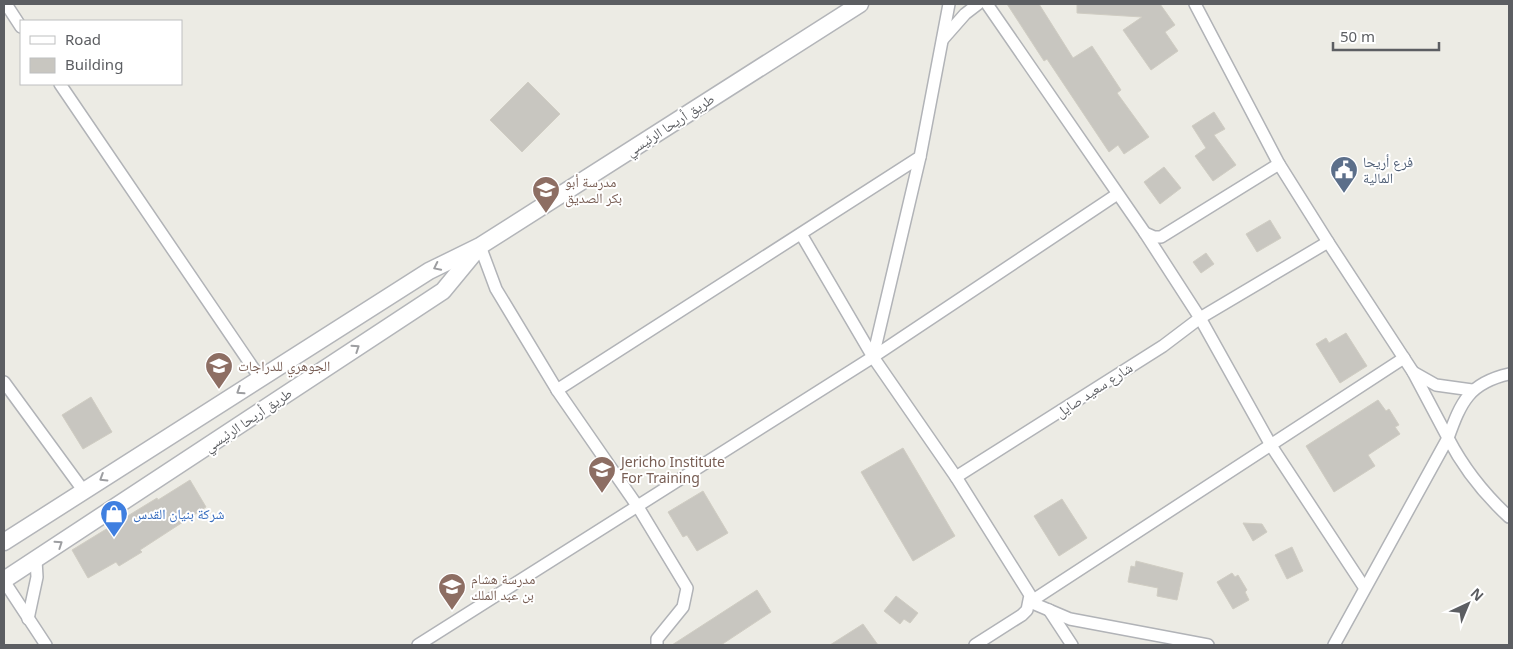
<svg xmlns="http://www.w3.org/2000/svg" width="1513" height="649" viewBox="0 0 1513 649" font-family="'Noto Sans','Noto Naskh Arabic',sans-serif">
<style>
.building{fill:#c8c6c0;stroke:#d0cdc3}
.lines{fill:none;stroke-linecap:round;stroke-linejoin:round}
.minor-casing{stroke:#b1b3b7;stroke-width:14}
.secondary-casing{stroke:#b3b5b9;stroke-width:19}
.minor{stroke:#fff;stroke-width:11}
.secondary{stroke:#fff;stroke-width:16}
.oneway{stroke:#9d9ea1}
.labels{text-anchor:middle;stroke-width:4;stroke-linejoin:round;paint-order:stroke}
.street-label{font-size:14px;fill:#5c5e62;stroke:#fff}
.service-label{font-size:14px;fill:#4e5e75;stroke:#fff;text-anchor:start}
.education-label{font-size:14px;fill:#785e54;stroke:#fff;text-anchor:start}
.shop-label{font-size:14px;fill:#366cbe;stroke:#fff;text-anchor:start}
</style>
<rect width="100%" height="100%" fill="#ecebe4"/>
<!-- building -->
<g class="building">
<polygon points="1007,4 1039,4 1073,58 1092,46 1121,90 1117,93 1149,137 1124,154 1118,145 1109,152 1047,59 1044,61"/>
<polygon points="1077,4 1160,4 1175,25 1165,32 1178,51 1151,70 1123,30 1142,17 1077,13"/>
<polygon points="528,82 560,114 522,152 490,120"/>
<polygon points="1214,112 1225,129 1214,135 1236,165 1213,181 1195,156 1206,148 1192,126"/>
<polygon points="1164,167 1181,188 1160,204 1144,182"/>
<polygon points="1270,220 1281,238 1257,252 1246,234"/>
<polygon points="1206,253 1214,264 1201,273 1193,262"/>
<polygon points="1346,333 1367,366 1340,383 1316,344 1326,338 1329,343"/>
<polygon points="91,397 112,432 83,449 62,415"/>
<polygon points="1378,400 1386,411 1389,409 1399,425 1395,427 1400,434 1368,455 1375,466 1334,492 1306,446"/>
<polygon points="903,448 955,536 913,561 861,472"/>
<polygon points="190,480 206,507 140,550 142,552 119,566 116,562 88,578 72,550 157,498 158,500"/>
<polygon points="703,491 728,533 697,551 687,535 683,537 668,512"/>
<polygon points="1062,499 1087,538 1059,556 1034,516"/>
<polygon points="1243,523 1262,524 1267,532 1253,541"/>
<polygon points="1292,547 1303,571 1287,579 1275,555"/>
<polygon points="1136,561 1183,573 1177,600 1157,596 1158,588 1128,582 1131,566 1135,567"/>
<polygon points="1232,573 1235,577 1238,575 1247,590 1245,592 1249,600 1233,609 1217,582"/>
<polygon points="757,590 771,612 721,645 672,645"/>
<polygon points="896,596 918,613 910,623 904,619 900,624 884,611"/>
<polygon points="863,624 878,645 830,645"/>
</g>
<g class="lines">
<defs>
<g id="minor">
<polyline points="6,4 21,27"/>
<polyline points="987,4 1145,233 1154,237 1161,237 1279,164"/>
<polyline points="1195,4 1279,164 1328,242"/>
<polyline points="943,39 965,14 978,4"/>
<polyline points="60,84 260,378"/>
<path d="M1116,195L873,357L956,477L1163,346L1200,318L1328,242L1413,372L1448,438C1461,402 1469,383 1509,374"/>
<polyline points="1145,233 1200,318 1272,447 1364,587"/>
<polyline points="801,234 873,357"/>
<polyline points="480,246 496,289 557,390 638,507 687,588 683,607 657,639 657,645"/>
<polyline points="1413,372 1436,385 1472,390"/>
<polyline points="4,382 83,490"/>
<polyline points="557,390 920,157 949,4"/>
<polyline points="956,477 1030,595 1027,610 1022,615 975,645"/>
<polyline points="4,581 46,645"/>
<polyline points="1030,602 1404,358"/>
<polyline points="1030,602 1070,619 1208,645"/>
<polyline points="1049,610 1072,645"/>
<polyline points="28,619 37,577 36,560"/>
<polyline points="418,645 873,357 920,157"/>
<path d="M1334,645L1448,438C1464,469 1483,493 1509,517"/>
</g>
<g id="secondary">
<polyline points="4,542 429,271 480,246 860,4"/>
<polyline points="4,580 443,291 476,251"/>
</g>
</defs>
<!-- minor casing -->
<use href="#minor" class="minor-casing"/>
<!-- secondary casing -->
<use href="#secondary" class="secondary-casing"/>
<!-- minor -->
<use href="#minor" class="minor"/>
<!-- secondary -->
<use href="#secondary" class="secondary"/>
</g>
<!-- one-way arrows -->
<defs><path id="oneway-chevron" d="M-2-3.5L2.5 0L-2 3.5" fill="none" stroke-width="1.6" stroke-linecap="round" stroke-linejoin="round" transform="scale(1.25)"/></defs>
<g class="oneway">
<use href="#oneway-chevron" transform="translate(437 267) rotate(154)"/>
<use href="#oneway-chevron" transform="translate(356 348) rotate(-34)"/>
<use href="#oneway-chevron" transform="translate(240 391) rotate(147)"/>
<use href="#oneway-chevron" transform="translate(103 478) rotate(148)"/>
<use href="#oneway-chevron" transform="translate(59 544) rotate(-34)"/>
</g>
<!-- icons -->
<defs>
<symbol id="civic-pin" viewBox="-11 -11 22 30"><path d="M0 17L-7.5 6A9.5 9.5 0 1 1 7.5 6Z" fill="#5c6f8a" stroke="#fff"/><path d="M-.6-6.5H3V-4.5H.6V-3L4-1V1h2V6H-6V1h2V-1L-.6-3ZM-1.2 2.5V6h2.4V2.5Z" fill="#fff"/></symbol>
<symbol id="school-pin" viewBox="-11 -11 22 30"><path d="M0 17L-7.5 6A9.5 9.5 0 1 1 7.5 6Z" fill="#8d6e63" stroke="#fff"/><path d="M0-5L7-2L0 1L-7-2ZM-4 1L0 2.5L4 1V4Q0 6-4 4Z" fill="#fff"/></symbol>
<symbol id="university-pin" viewBox="-11 -11 22 30"><path d="M0 17L-7.5 6A9.5 9.5 0 1 1 7.5 6Z" fill="#8d6e63" stroke="#fff"/><path d="M0-5L7-2L0 1L-7-2ZM-4 1L0 2.5L4 1V4Q0 6-4 4Z" fill="#fff"/></symbol>
<symbol id="shop-pin" viewBox="-11 -11 22 30"><path d="M0 17L-7.5 6A9.5 9.5 0 1 1 7.5 6Z" fill="#3f7fe0" stroke="#fff"/><path d="M-5-2.5h2.3a2.7 3.5 0 0 1 5.4 0H5L5.5 6h-11ZM-1.5-2.5h3a1.5 2.3 0 0 0-3 0Z" fill="#fff"/></symbol>
</defs>
<g fill-rule="evenodd">
<use href="#civic-pin" x="1328" y="154" width="32" height="43"/>
<use href="#school-pin" x="530" y="174" width="32" height="43"/>
<use href="#school-pin" x="203" y="350" width="32" height="43"/>
<use href="#university-pin" x="586" y="454" width="32" height="43"/>
<use href="#shop-pin" x="98" y="498" width="32" height="43"/>
<use href="#school-pin" x="436" y="571" width="32" height="43"/>
</g>
<g class="labels">
<!-- street labels -->
<g class="street-label">
<text transform="translate(670 125) rotate(-33)" y="5">طريق أريحا الرئيسي</text>
<text transform="translate(1094 390) rotate(-33)" y="5">شارع سعيد صايل</text>
<text transform="translate(248 420) rotate(-34)" y="5">طريق أريحا الرئيسي</text>
</g>
<!-- service labels -->
<g class="service-label">
<text x="1363" y="167">فرع أريحا<tspan x="1363" dy="16">المالية</tspan></text>
</g>
<!-- education labels -->
<g class="education-label">
<text x="565" y="187">مدرسة أبو<tspan x="565" dy="16">بكر الصديق</tspan></text>
<text x="238" y="371">الجوهري للدراجات</text>
<text x="621" y="467">Jericho Institute<tspan x="621" dy="16">For Training</tspan></text>
<text x="471" y="584">مدرسة هشام<tspan x="471" dy="16">بن عبد الملك</tspan></text>
</g>
<!-- shop labels -->
<g class="shop-label">
<text x="133" y="519">شركة بنيان القدس</text>
</g>
</g>
<!-- border -->
<rect width="1513" height="649" fill="none" stroke="#5c5e62" stroke-width="10"/>
<!-- legend -->
<rect x="20" y="20" width="162" height="65" fill="#ffffff" stroke="#bebfc0"/>
<rect x="30" y="36" width="25" height="8" fill="#ffffff" stroke="#bebfc0"/>
<text x="65" y="45" font-size="15" fill="#5c5e62">Road</text>
<rect x="30" y="58" width="25" height="15" fill="#c8c6c0" stroke="#bebfc0"/>
<text x="65" y="70" font-size="15" fill="#5c5e62">Building</text>
<!-- north arrow -->
<g transform="translate(1468 604) rotate(44)" stroke="#ffffff" stroke-width="4" paint-order="stroke">
<path d="M0-4L9 19L0 12L-9 19Z" fill="#5c5e62"/>
<text y="-8" font-size="14" font-weight="bold" text-anchor="middle" fill="#5c5e62">N</text>
</g>
<!-- scale -->
<path d="M1333 42v8h106v-8" fill="none" stroke="#5c5e62" stroke-width="2.5"/>
<text x="1340" y="42" font-size="15" fill="#5c5e62" stroke="#ffffff" stroke-width="4" paint-order="stroke">50 m</text>
</svg>
